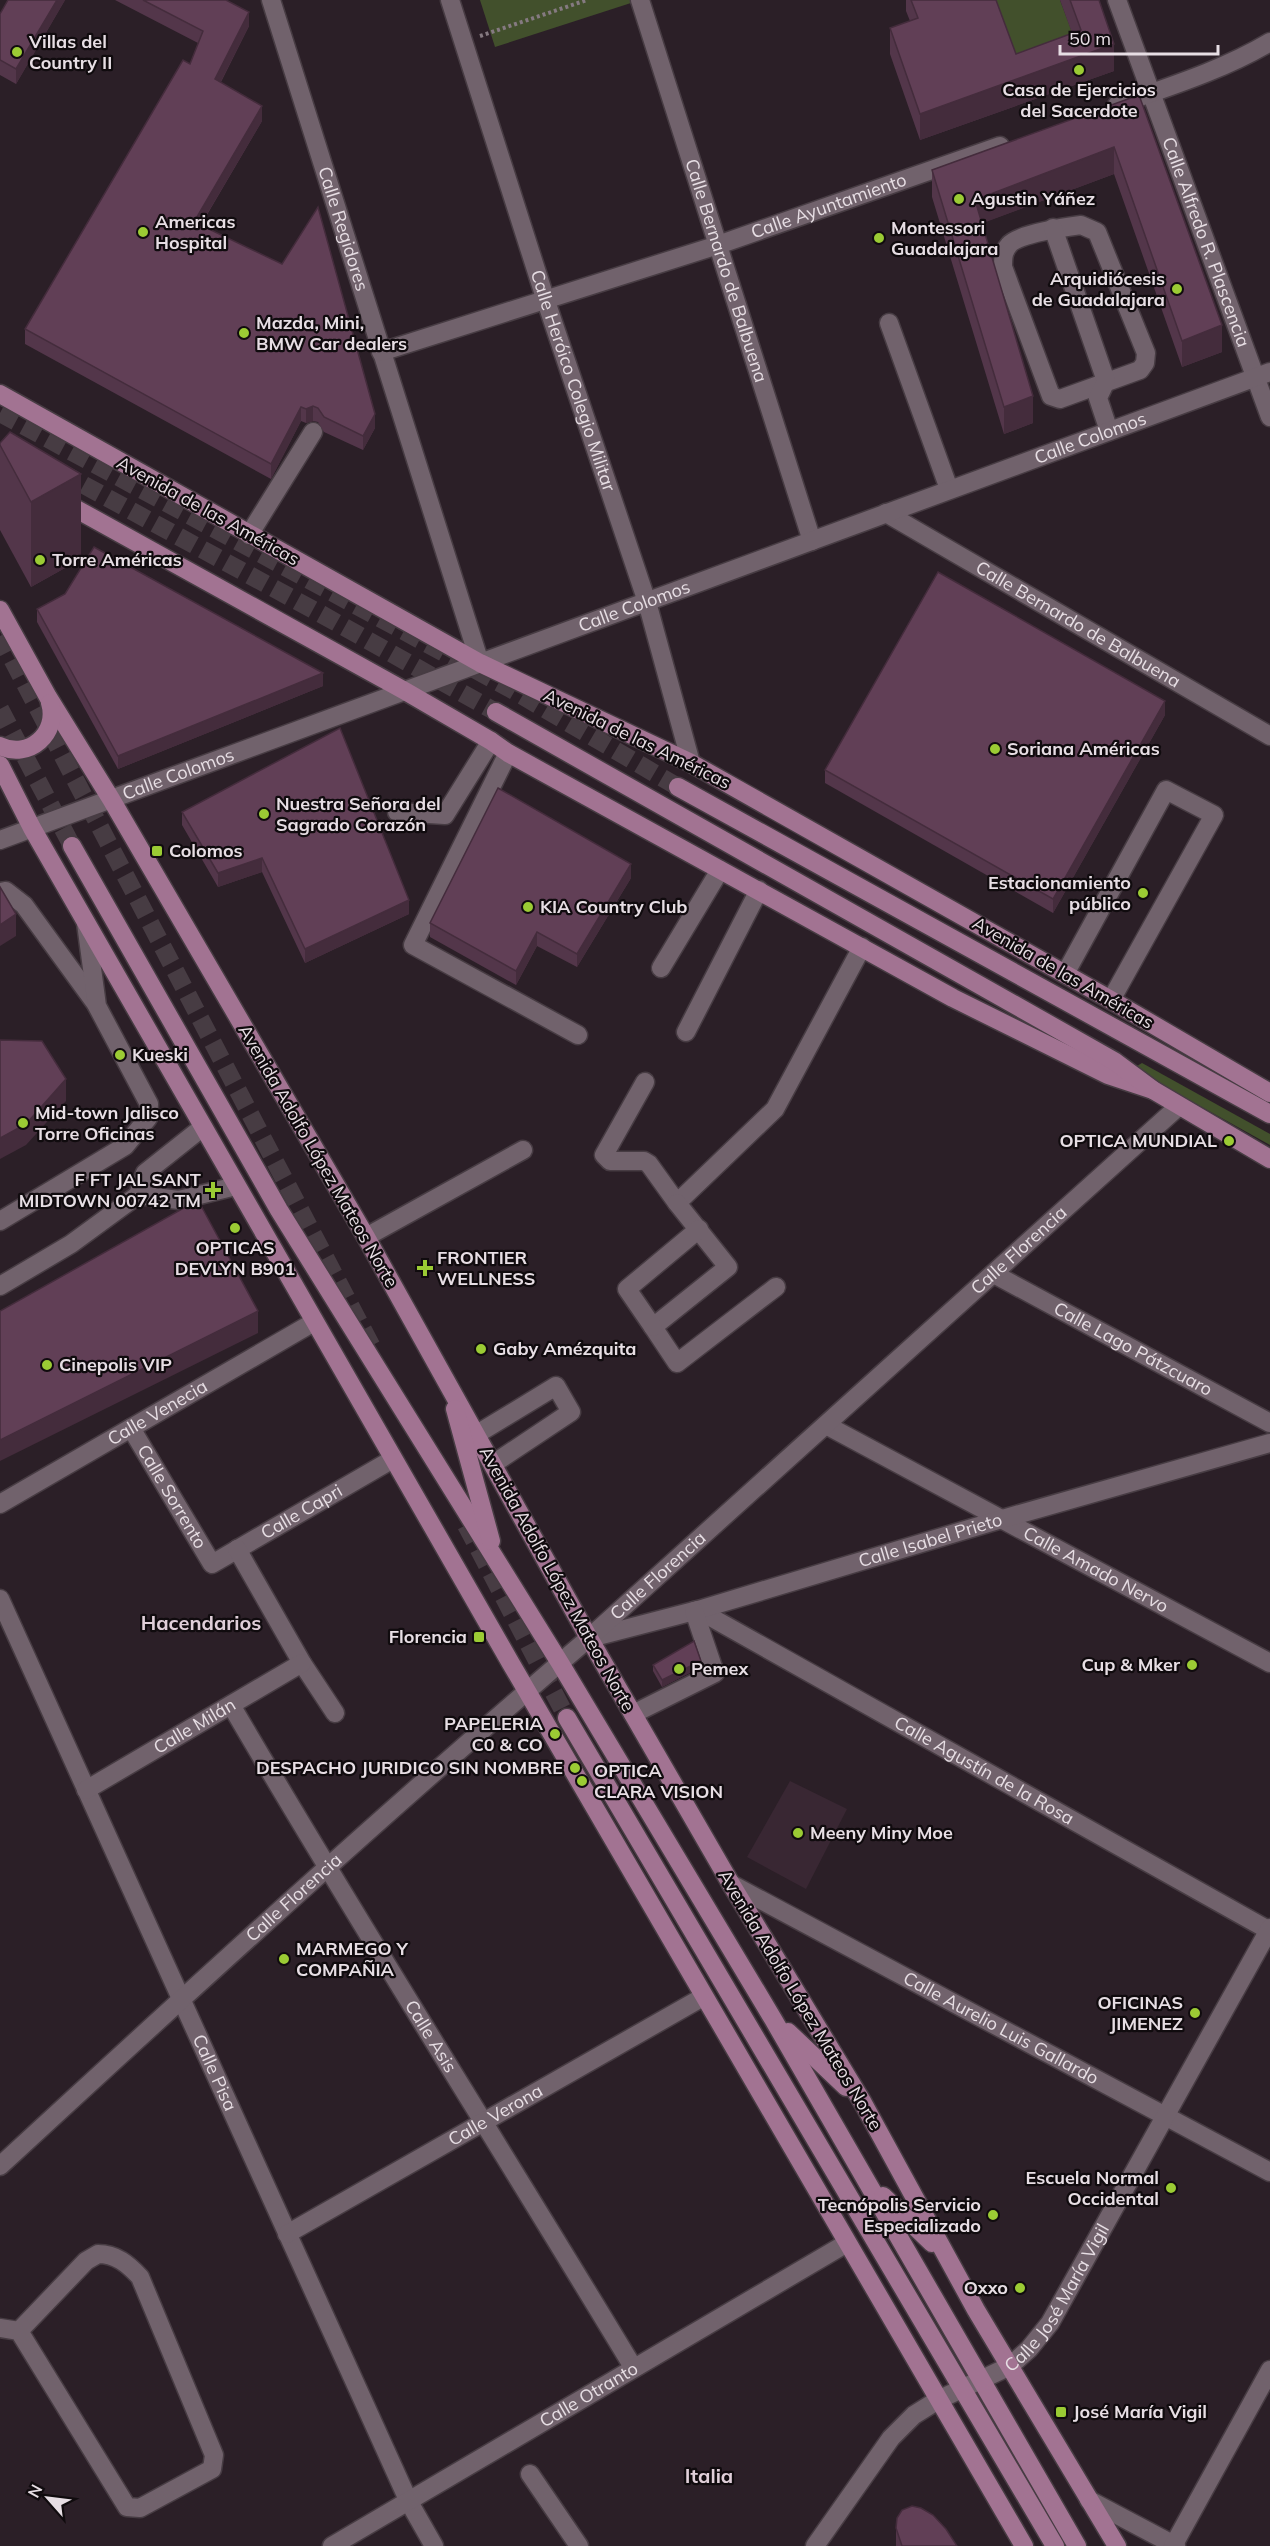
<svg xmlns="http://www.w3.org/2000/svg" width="1270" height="2546" viewBox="0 0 1270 2546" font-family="Mulish,sans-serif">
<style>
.built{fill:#392733}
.green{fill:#42502c}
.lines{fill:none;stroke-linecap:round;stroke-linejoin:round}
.major-tunnel{stroke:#473c43;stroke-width:18;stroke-dasharray:18 9;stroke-linecap:butt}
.minor-casing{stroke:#473c43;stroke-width:21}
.major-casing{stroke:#473c43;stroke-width:21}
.path{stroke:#857a81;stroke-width:4;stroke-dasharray:3 3;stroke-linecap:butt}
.minor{stroke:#71626c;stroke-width:18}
.major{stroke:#a27392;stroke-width:18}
.wall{fill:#53364a}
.shaded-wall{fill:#442c3c}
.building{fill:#613f56;stroke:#442c3c;stroke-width:1.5}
.poi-dot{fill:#9bcb34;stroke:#100b0e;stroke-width:2}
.labels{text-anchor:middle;stroke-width:4.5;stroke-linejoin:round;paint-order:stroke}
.poi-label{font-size:18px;font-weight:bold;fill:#e7dee4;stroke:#100b0e;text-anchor:start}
.street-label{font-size:18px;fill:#e7dee4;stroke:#100b0e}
.neighbourhood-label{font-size:20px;font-weight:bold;fill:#e0cfd9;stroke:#100b0e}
</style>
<rect width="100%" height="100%" fill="#2b1f27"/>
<!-- built -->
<polygon class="built" points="790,1781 847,1809 806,1889 747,1857"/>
<!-- green -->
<g class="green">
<polygon points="480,0 633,0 634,2 495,47"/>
<polygon points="986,0 1060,0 1081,56 1016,81"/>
<polygon points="1142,1063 1270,1134 1270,1145 1137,1071 1137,1066"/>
</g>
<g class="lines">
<!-- major-tunnel -->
<g class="major-tunnel">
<polyline points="0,413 509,688 678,787"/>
<polyline points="60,472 321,614 496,712"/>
<polyline points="0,636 372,1347"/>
<polyline points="0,709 72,846"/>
<polyline points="466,1525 567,1718"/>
</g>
<defs>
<g id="minor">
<path id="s1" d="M271,0L480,663"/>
<path id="s2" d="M450,0L546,301L647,602L691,763"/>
<path id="s3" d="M640,0L812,541"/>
<path id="s4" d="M1117,0L1270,417"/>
<path d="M1117,105C1168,87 1223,70 1270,42"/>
<path d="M1081,225L1097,232L1146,353L1145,363L1140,370L1060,399L1051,396L1003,267C1003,258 1003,252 1009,245C1017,234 1066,227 1081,225Z"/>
<polyline points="1053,228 1106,381 1098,398 1109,431"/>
<polyline points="889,323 949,489"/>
<path id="s5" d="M381,352L718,245L1000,146"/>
<path id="s6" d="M886,513L1270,736"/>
<polyline points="249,535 313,432"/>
<polyline points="508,753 413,945 578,1035"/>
<polyline points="397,812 445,815 491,741"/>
<path id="s7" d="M0,840L1270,372"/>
<polyline points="0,892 6,891 24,905 96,1004"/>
<polyline points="661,968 720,870"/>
<polyline points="1065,974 1166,790 1214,815 1111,1000"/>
<polyline points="686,1032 759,890"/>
<polyline points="645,1082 604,1155 610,1161 644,1161 649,1164 677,1203 775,1109 862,947"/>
<polyline points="138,1195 179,1200 236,1186"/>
<polyline points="677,1203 728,1267 653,1327 677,1363 776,1287"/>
<polyline points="0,1221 125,1146 148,1118 149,1104 97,1006 86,923"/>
<polyline points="366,1237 523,1150"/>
<path id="s8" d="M994,1274L1270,1423"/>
<polyline points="0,1286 71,1244 138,1195 145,1173 203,1127"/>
<polyline points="653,1327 627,1289 699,1229"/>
<path id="s9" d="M826,1425L1270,1663"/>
<path id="s10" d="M131,1428L212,1564L393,1459"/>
<polyline points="477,1434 556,1386 571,1412 493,1464"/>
<path id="s11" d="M0,1504L314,1322"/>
<polyline points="237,1549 302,1663 335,1713"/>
<path id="s12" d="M0,1599L409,2502L434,2546"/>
<path id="s13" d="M698,1610L1270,1931"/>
<path id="s14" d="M594,1637L698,1610L1002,1519L1270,1443"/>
<path id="s15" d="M231,1705C361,1928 500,2146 633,2367"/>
<polyline points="633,1714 715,1673 694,1611"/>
<path id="s16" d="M86,1790L302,1663"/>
<path id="s17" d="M731,1884L1270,2172"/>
<path id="s18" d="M0,2166C194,1987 389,1809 589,1638L1179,1106"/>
<path id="s19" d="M287,2234L703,1997"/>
<path d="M0,2328L19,2331L127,2507L140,2508L212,2469L214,2455L140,2277C128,2264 116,2254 98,2254L86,2261L19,2331"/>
<polyline points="530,2474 579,2546"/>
<polyline points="1089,2500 1176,2546"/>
<path id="s20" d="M332,2546L847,2243"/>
<path id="s21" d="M815,2546L891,2438L914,2415L938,2400L1010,2366L1029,2349L1050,2323L1270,1928"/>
<polyline points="1173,2546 1270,2370"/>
</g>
<g id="major">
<polyline points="0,394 480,663 691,763 1111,1000 1270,1093"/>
<polyline points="60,500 405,691 491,741 508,753 953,998 1108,1075 1153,1090"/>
<polyline points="0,610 48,697 111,799 366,1237 589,1638 731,1884 863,2103 976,2310 1117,2546"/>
<polyline points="496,712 1114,1061 1153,1090 1270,1159"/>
<path d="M0,746C29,760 59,733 50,703"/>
<path d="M0,765L32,828C359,1403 690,1975 1024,2546"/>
<polyline points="678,787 1270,1114"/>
<polyline points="72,846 279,1210 560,1663 773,2019 1077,2546"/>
<polyline points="455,1409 491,1541"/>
<polyline points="567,1718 1055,2546"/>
<polyline points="788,2032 846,2087"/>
<polyline points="883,2196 932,2243"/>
</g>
</defs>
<!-- minor casing -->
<use href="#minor" class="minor-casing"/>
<!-- major casing -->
<use href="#major" class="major-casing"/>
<!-- path -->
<polyline class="path" points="480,36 587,0"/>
<!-- minor -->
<use href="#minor" class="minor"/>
<!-- major -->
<use href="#major" class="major"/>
</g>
<!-- wall -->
<g class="wall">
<polygon points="65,0 16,84 0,75 0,14"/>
<polygon points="115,0 226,0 249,26 221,82 262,121 201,225 375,428 363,450 324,432 318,422 313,421 306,423 301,421 271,479 25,344 25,329 190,64 198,43"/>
<polygon points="906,0 996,0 1016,54 1072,33 1060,0 1099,0 1114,71 920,140 890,54 890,28 910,21 906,11"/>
<polygon points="1139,95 1222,352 1182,367 1114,174 982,223 1033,423 1004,434 932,197 932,170"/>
<polygon points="0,443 81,559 31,587 0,530"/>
<polygon points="37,609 323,686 118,769 37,622"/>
<polygon points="1165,715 1053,913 825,783 825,770"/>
<polygon points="182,812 409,914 305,963 262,872 218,887 182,825"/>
<polygon points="631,878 577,967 537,946 516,985 430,937 430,923"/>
<polygon points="653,1665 701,1667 662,1687 653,1671"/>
<polygon points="896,2528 957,2546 896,2546"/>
</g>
<!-- shaded-wall -->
<g class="shaded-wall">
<polygon points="57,0 65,0 16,84 16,69"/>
<polygon points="249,12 249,26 215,93 215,79"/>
<polygon points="1114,44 1114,71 920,140 920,114"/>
<polygon points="262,106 262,121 194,236 194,222"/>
<polygon points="1114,147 1114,174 975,226 975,200"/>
<polygon points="1222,325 1222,352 1182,367 1182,341"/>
<polygon points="1033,396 1033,423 1004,434 1004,407"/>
<polygon points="313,406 313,421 306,423 306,409"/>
<polygon points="301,407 301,421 271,479 271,464"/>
<polygon points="375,414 375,428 363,450 363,436"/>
<polygon points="81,474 81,559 31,587 31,502"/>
<polygon points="323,673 323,686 118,769 118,756"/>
<polygon points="1165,701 1165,715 1053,913 1053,899"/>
<polygon points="262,858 262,872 218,887 218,873"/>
<polygon points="631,864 631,878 577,967 577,954"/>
<polygon points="409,900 409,914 305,963 305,949"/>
<polygon points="16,914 16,936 0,946 0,925"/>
<polygon points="537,932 537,946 516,985 516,971"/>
<polygon points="66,1079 66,1101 26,1145 0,1159 0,1138"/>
<polygon points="258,1311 258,1333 0,1461 0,1440"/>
<polygon points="701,1661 701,1667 662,1687 662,1680"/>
</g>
<!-- building -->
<g class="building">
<polygon points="8,0 57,0 16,69 0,60 0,14"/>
<polygon points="143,0 226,0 249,12 215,79 262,106 194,222 282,264 318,207 375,414 363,436 324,417 318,408 313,406 306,409 301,407 271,464 25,329 183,60 190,64 203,31"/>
<polygon points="911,0 996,0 1016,54 1081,30 1070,0 1099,0 1114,44 920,114 890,28 918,18"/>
<polygon points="1139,95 1222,325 1182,341 1114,147 975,200 1033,396 1004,407 932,170"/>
<polygon points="10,432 81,474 31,502 0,445 0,443"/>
<polygon points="94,547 323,673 118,756 37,609 65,594"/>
<polygon points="938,572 1165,701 1053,899 825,770"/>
<polygon points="340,728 409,900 305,949 262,858 218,873 182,812"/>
<polygon points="498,788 631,864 577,954 537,932 516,971 430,923"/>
<polygon points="0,887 16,914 0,925"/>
<polygon points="0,1040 42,1041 66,1079 26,1124 0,1138"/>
<polygon points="198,1200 258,1311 0,1440 0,1311"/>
<polygon points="694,1641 701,1661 662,1680 653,1665"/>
<polygon points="912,2506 921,2508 933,2515 946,2529 957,2546 902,2546 896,2528 897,2518 902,2510"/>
</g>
<!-- markers -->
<g class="poi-dot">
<circle cx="17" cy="52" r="6"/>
<circle cx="1079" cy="70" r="6"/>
<circle cx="959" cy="199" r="6"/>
<circle cx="143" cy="232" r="6"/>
<circle cx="879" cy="238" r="6"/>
<circle cx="1177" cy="289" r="6"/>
<circle cx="244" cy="333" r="6"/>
<circle cx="40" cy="560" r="6"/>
<circle cx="995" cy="749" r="6"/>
<circle cx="264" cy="814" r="6"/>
<rect x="151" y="845" width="12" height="12" rx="3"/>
<circle cx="1143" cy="893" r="6"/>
<circle cx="528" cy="907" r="6"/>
<circle cx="120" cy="1055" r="6"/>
<circle cx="23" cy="1123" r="6"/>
<circle cx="1229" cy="1141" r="6"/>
<path d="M210 1181h6v6h6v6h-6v6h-6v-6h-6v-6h6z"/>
<circle cx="235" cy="1228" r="6"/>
<path d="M422 1259h6v6h6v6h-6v6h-6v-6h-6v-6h6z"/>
<circle cx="481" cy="1349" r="6"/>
<circle cx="47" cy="1365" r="6"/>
<rect x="473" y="1631" width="12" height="12" rx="3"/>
<circle cx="1192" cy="1665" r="6"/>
<circle cx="679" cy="1669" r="6"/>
<circle cx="555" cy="1734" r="6"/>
<circle cx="575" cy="1768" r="6"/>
<circle cx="582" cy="1781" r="6"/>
<circle cx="798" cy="1833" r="6"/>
<circle cx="284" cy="1959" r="6"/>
<circle cx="1195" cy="2013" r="6"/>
<circle cx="1171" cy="2188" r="6"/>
<circle cx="993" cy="2215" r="6"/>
<circle cx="1020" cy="2288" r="6"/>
<rect x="1055" y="2406" width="12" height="12" rx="3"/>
</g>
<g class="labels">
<!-- poi labels -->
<g class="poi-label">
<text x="29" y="48">Villas del<tspan x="29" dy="21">Country II</tspan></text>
<text x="1079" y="96" text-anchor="middle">Casa de Ejercicios<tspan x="1079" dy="21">del Sacerdote</tspan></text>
<text x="971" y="205">Agustin Yáñez</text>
<text x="155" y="228">Americas<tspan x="155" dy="21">Hospital</tspan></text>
<text x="891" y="234">Montessori<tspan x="891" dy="21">Guadalajara</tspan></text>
<text x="1165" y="285" text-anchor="end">Arquidiócesis<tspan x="1165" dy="21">de Guadalajara</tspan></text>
<text x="256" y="329">Mazda, Mini,<tspan x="256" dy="21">BMW Car dealers</tspan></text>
<text x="52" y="566">Torre Américas</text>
<text x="1007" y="755">Soriana Américas</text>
<text x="276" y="810">Nuestra Señora del<tspan x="276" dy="21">Sagrado Corazón</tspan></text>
<text x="169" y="857">Colomos</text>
<text x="1131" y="889" text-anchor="end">Estacionamiento<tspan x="1131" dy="21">público</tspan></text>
<text x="540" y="913">KIA Country Club</text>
<text x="132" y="1061">Kueski</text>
<text x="35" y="1119">Mid-town Jalisco<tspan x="35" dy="21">Torre Oficinas</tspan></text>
<text x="1217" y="1147" text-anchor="end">OPTICA MUNDIAL</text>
<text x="201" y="1186" text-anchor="end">F FT JAL SANT<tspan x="201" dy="21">MIDTOWN 00742 TM</tspan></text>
<text x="235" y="1254" text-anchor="middle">OPTICAS<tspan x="235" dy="21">DEVLYN B901</tspan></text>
<text x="437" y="1264">FRONTIER<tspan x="437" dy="21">WELLNESS</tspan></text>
<text x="493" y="1355">Gaby Amézquita</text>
<text x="59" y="1371">Cinepolis VIP</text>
<text x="467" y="1643" text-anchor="end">Florencia</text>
<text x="1180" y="1671" text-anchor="end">Cup &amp; Mker</text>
<text x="691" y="1675">Pemex</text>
<text x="543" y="1730" text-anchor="end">PAPELERIA<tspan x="543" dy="21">C0 &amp; CO</tspan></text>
<text x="563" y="1774" text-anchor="end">DESPACHO JURIDICO SIN NOMBRE</text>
<text x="594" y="1777">OPTICA<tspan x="594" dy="21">CLARA VISION</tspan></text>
<text x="810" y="1839">Meeny Miny Moe</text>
<text x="296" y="1955">MARMEGO Y<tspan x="296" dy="21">COMPAÑIA</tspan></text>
<text x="1183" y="2009" text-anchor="end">OFICINAS<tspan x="1183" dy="21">JIMENEZ</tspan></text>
<text x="1159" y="2184" text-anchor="end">Escuela Normal<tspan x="1159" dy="21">Occidental</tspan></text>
<text x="981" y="2211" text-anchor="end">Tecnópolis Servicio<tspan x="981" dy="21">Especializado</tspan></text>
<text x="1008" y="2294" text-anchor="end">Oxxo</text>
<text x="1073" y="2418">José María Vigil</text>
</g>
<!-- street labels -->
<g class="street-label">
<text dy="6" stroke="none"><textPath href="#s5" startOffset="471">Calle Ayuntamiento</textPath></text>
<text dy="6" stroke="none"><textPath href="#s1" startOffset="240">Calle Regidores</textPath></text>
<text dy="6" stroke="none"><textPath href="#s4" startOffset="258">Calle Alfredo R. Plascencia</textPath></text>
<text dy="6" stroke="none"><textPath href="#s3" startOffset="284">Calle Bernardo de Balbuena</textPath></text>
<text dy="6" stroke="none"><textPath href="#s2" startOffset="400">Calle Heróico Colegio Militar</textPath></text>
<text dy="6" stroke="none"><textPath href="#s7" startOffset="1162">Calle Colomos</textPath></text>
<text transform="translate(208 511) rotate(29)" y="6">Avenida de las Américas</text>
<text dy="6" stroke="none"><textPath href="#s7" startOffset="676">Calle Colomos</textPath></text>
<text dy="6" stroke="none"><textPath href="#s6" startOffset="222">Calle Bernardo de Balbuena</textPath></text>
<text transform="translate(637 739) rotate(26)" y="6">Avenida de las Américas</text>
<text dy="6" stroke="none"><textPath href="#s7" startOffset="190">Calle Colomos</textPath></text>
<text transform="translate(1063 973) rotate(30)" y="6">Avenida de las Américas</text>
<text transform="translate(318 1156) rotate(60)" y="6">Avenida Adolfo López Mateos Norte</text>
<text dy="6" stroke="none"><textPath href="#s18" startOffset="1370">Calle Florencia</textPath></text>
<text dy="6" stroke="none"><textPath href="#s8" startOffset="158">Calle Lago Pátzcuaro</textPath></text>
<text dy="6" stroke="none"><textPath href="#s11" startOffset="182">Calle Venecia</textPath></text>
<text dy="6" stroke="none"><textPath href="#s10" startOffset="80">Calle Sorrento</textPath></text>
<text dy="6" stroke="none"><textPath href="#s10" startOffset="262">Calle Capri</textPath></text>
<text dy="6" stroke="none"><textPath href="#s14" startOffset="350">Calle Isabel Prieto</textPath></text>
<text dy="6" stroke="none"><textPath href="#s9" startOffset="306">Calle Amado Nervo</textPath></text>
<text dy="6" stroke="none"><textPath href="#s18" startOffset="884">Calle Florencia</textPath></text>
<text transform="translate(557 1579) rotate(61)" y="6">Avenida Adolfo López Mateos Norte</text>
<text dy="6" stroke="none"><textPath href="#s16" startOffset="126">Calle Milán</textPath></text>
<text dy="6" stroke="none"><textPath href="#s13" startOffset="328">Calle Agustín de la Rosa</textPath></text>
<text dy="6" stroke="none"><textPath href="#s18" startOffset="398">Calle Florencia</textPath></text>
<text transform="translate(800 2000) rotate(59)" y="6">Avenida Adolfo López Mateos Norte</text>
<text dy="6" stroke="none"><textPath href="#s17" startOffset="306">Calle Aurelio Luis Gallardo</textPath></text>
<text dy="6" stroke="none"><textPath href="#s15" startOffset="387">Calle Asis</textPath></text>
<text dy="6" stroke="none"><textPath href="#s12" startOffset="520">Calle Pisa</textPath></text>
<text dy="6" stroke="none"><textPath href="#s19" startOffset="240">Calle Verona</textPath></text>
<text dy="6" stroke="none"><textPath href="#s21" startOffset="356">Calle José María Vigil</textPath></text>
<text dy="6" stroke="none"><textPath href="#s20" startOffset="298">Calle Otranto</textPath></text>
</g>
<!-- neighbourhood labels -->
<g class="neighbourhood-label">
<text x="201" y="1630">Hacendarios</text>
<text x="709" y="2483">Italia</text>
</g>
</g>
<!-- north arrow -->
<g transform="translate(48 2498) rotate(298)" stroke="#100b0e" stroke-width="4.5" paint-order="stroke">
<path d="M0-4.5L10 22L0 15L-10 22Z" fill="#e7dee4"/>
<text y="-9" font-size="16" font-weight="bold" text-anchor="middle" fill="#e7dee4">N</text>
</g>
<!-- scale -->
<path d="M1060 45v9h158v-9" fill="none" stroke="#e7dee4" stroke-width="3"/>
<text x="1069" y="45" font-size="18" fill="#e7dee4" stroke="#100b0e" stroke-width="4.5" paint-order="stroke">50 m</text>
</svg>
